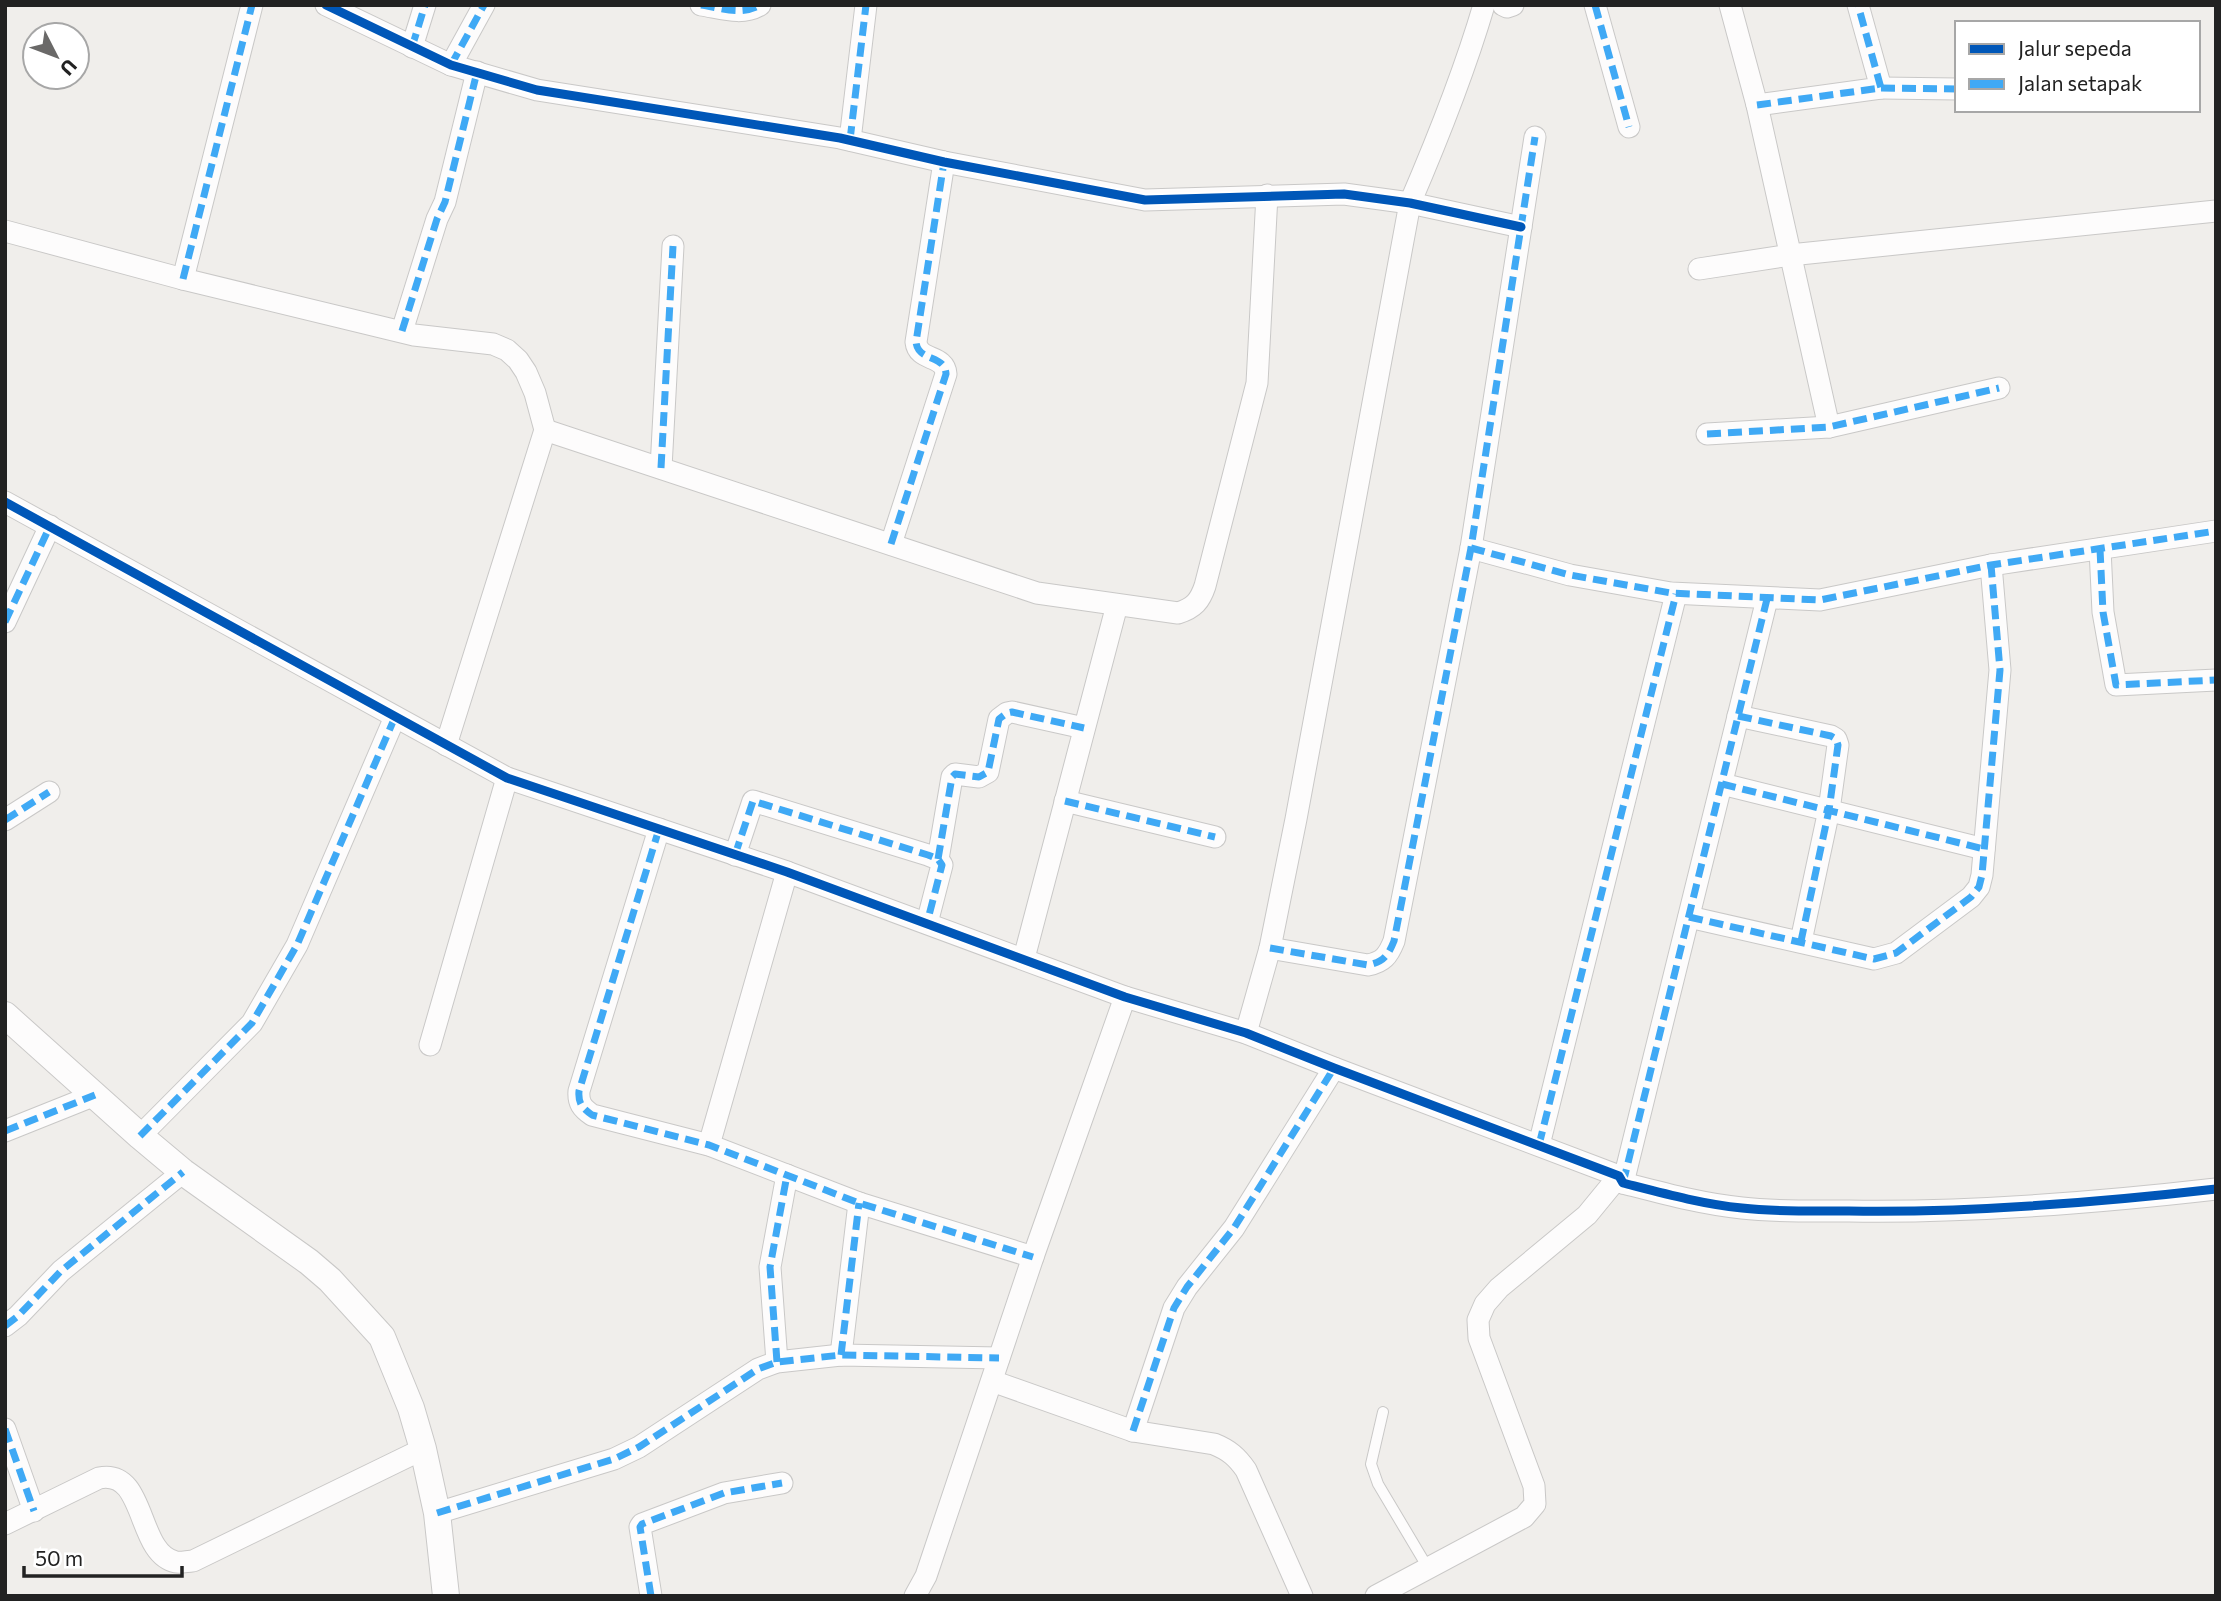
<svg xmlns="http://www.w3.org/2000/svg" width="2221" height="1601" viewBox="0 0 2221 1601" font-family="Commissioner,sans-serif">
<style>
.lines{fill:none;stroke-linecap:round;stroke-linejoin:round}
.service-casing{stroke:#c9c8c7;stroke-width:12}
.minor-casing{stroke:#c9c8c7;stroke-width:23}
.tertiary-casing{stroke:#c9c8c7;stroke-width:28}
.service{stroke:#fdfcfc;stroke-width:10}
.minor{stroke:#fdfcfc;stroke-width:21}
.tertiary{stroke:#fdfcfc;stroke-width:26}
.quiet{stroke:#3fa9f5;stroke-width:7;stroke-dasharray:14 7;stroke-linecap:butt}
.cycleway-casing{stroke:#fff;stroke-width:13}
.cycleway{stroke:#0057b8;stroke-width:9}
</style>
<rect width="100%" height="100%" fill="#f0eeeb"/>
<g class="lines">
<defs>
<polyline id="service" points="1383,1412 1371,1464 1378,1484 1428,1568"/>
<g id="minor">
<polyline points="326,5 451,65 537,90 840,138 944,162 1145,200 1344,194 1410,203 1521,227"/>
<path d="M701,5C721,8 742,16 760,5"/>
<polyline points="1503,5 1507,7 1513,5"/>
<polyline points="1595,5 1629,127"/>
<polyline points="1730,5 1757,105 1829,427"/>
<polyline points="412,47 425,5"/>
<polyline points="451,65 484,5"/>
<polyline points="1881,88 1957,89"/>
<polyline points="1757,105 1881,88 1858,5"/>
<polyline points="850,140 866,5"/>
<polyline points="5,231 183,279 414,335 493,344 507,350 518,360 526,372 535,393 545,430 446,745"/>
<polyline points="1699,269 1790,255 2216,211"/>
<polyline points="183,279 252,5"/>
<polyline points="402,331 437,219 445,202 477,72"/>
<path d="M545,430L1037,593L1178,613C1194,608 1200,601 1205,586L1257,383L1267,195"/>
<polyline points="1707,434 1829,427 1999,388"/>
<polyline points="661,468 673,246"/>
<path d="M5,502L507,778L787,872L1125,997L1246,1033L1334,1068L1619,1176L1623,1183C1662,1193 1702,1204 1742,1208C1777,1212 1814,1211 1849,1211C1972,1213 2094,1203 2216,1189"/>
<path d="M891,544L946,374C945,354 918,362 916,342L944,162"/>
<polyline points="1471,548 1570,575 1671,593 1820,600 1991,565 2216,531"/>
<polyline points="2100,549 2103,612 2116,685 2216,680"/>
<polyline points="5,622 50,526"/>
<polyline points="1738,716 1831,736 1836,739 1838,745 1829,810 1801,941"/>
<polyline points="1722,784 1984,849"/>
<polyline points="1065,801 1215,837"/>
<polyline points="5,820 49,792"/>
<path d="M659,829L579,1091C578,1103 582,1108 592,1115L709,1145L859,1203L1033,1257"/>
<polyline points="735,855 753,801 928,855 938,859 942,865 927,923"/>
<polyline points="938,859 952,777 955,774 979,777 988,772 999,719 1007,713 1012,712 1084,728"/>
<polyline points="1689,917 1874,959 1896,953 1971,897 1979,887 1982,875 2000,670 1991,565"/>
<path d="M1270,948L1368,965C1383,962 1388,956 1394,941L1471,548L1535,137"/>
<polyline points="1024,958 1117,605"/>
<path d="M1246,1033L1270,948L1296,819L1410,203C1438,138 1464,73 1484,5"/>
<polyline points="430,1045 507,778"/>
<polyline points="5,1131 95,1095"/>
<polyline points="140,1136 252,1023 297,945 395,717"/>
<polyline points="709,1145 787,872"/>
<polyline points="1539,1145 1676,594"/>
<polyline points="1623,1183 1767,599"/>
<polyline points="5,1326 18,1316 61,1271 183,1172"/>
<polyline points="841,1355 859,1203"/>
<polyline points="777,1362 770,1267 787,1175"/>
<path d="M992,1381L1133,1431L1214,1444C1229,1450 1237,1457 1246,1470L1302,1596"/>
<polyline points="5,1429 34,1511"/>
<polyline points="1133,1431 1174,1308 1187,1287 1234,1228 1334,1068"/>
<polyline points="437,1513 614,1459 639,1447 758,1369 777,1362 841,1355 999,1358"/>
<path d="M5,1524L99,1478C147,1468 136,1554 176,1562C181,1563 188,1561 193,1561L423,1449"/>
<polyline points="651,1596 640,1527 642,1524 724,1493 782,1483"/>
<polyline points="915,1596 926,1576 1033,1257 1125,997"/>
<polyline points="1376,1596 1524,1517 1535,1504 1534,1486 1479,1338 1478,1320 1485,1304 1499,1288 1587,1215 1619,1176"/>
</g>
<polyline id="tertiary" points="5,1015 140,1136 183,1172 309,1262 330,1280 382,1337 411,1408 423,1449 437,1513 446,1596"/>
</defs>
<!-- service casing -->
<use href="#service" class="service-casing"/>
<!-- minor casing -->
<use href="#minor" class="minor-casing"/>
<!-- tertiary casing -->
<use href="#tertiary" class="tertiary-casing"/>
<!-- service -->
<use href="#service" class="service"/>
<!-- minor -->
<use href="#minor" class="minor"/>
<!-- tertiary -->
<use href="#tertiary" class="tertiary"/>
<!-- quiet -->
<g class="quiet">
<path d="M701,5C721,8 742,16 760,5"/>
<polyline points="1595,5 1629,127"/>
<polyline points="412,47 425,5"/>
<polyline points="451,65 484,5"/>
<polyline points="1881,88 1957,89"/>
<polyline points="1757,105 1881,88 1858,5"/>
<polyline points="850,140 866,5"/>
<polyline points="183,279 252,5"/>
<polyline points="402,331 437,219 445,202 477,72"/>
<polyline points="1707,434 1829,427 1999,388"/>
<polyline points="661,468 673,246"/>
<path d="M891,544L946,374C945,354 918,362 916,342L944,162"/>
<polyline points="1471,548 1570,575 1671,593 1820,600 1991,565 2216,531"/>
<polyline points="2100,549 2103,612 2116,685 2216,680"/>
<polyline points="5,622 50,526"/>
<polyline points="1738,716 1831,736 1836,739 1838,745 1829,810 1801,941"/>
<polyline points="1722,784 1984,849"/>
<polyline points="1065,801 1215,837"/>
<polyline points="5,820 49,792"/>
<path d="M659,829L579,1091C578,1103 582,1108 592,1115L709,1145L859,1203L1033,1257"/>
<polyline points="735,855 753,801 928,855 938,859 942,865 927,923"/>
<polyline points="938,859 952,777 955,774 979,777 988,772 999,719 1007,713 1012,712 1084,728"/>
<polyline points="1689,917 1874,959 1896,953 1971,897 1979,887 1982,875 2000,670 1991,565"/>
<path d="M1270,948L1368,965C1383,962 1388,956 1394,941L1471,548L1535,137"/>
<polyline points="5,1131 95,1095"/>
<polyline points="140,1136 252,1023 297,945 395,717"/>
<polyline points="1539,1145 1676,594"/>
<polyline points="1623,1183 1767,599"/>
<polyline points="5,1326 18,1316 61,1271 183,1172"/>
<polyline points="841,1355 859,1203"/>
<polyline points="777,1362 770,1267 787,1175"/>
<polyline points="5,1429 34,1511"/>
<polyline points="1133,1431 1174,1308 1187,1287 1234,1228 1334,1068"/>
<polyline points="437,1513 614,1459 639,1447 758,1369 777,1362 841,1355 999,1358"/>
<polyline points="651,1596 640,1527 642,1524 724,1493 782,1483"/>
</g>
<defs>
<g id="cycleway">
<polyline points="326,5 451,65 537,90 840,138 944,162 1145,200 1344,194 1410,203 1521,227"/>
<path d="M5,502L507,778L787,872L1125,997L1246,1033L1334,1068L1619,1176L1623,1183C1662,1193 1702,1204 1742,1208C1777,1212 1814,1211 1849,1211C1972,1213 2094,1203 2216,1189"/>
</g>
</defs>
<!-- cycleway casing -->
<use href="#cycleway" class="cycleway-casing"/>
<!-- cycleway -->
<use href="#cycleway" class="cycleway"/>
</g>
<!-- border -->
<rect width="2221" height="1601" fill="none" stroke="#222222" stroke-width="14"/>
<!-- legend -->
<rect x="1955" y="21" width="245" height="91" fill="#ffffff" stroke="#a7a7a7" stroke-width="2"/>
<rect x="1969" y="44" width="35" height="10" fill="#0057b8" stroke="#a7a7a7" stroke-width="2"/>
<text x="2018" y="56" font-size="21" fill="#222222">Jalur sepeda</text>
<rect x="1969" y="79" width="35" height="10" fill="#3fa9f5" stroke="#a7a7a7" stroke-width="2"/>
<text x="2018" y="91" font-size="21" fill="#222222">Jalan setapak</text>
<!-- north arrow -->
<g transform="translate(56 56) rotate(132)"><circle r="33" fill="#ffffff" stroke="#a7a7a7" stroke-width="2"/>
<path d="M0-5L12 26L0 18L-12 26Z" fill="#6a6968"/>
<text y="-10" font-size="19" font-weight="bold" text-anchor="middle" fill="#222222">U</text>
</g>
<!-- scale -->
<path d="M24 1566v10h158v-10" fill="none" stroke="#222222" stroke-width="3.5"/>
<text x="35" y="1566" font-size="21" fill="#222222" stroke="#ffffff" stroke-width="5" paint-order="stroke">50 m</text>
</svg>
